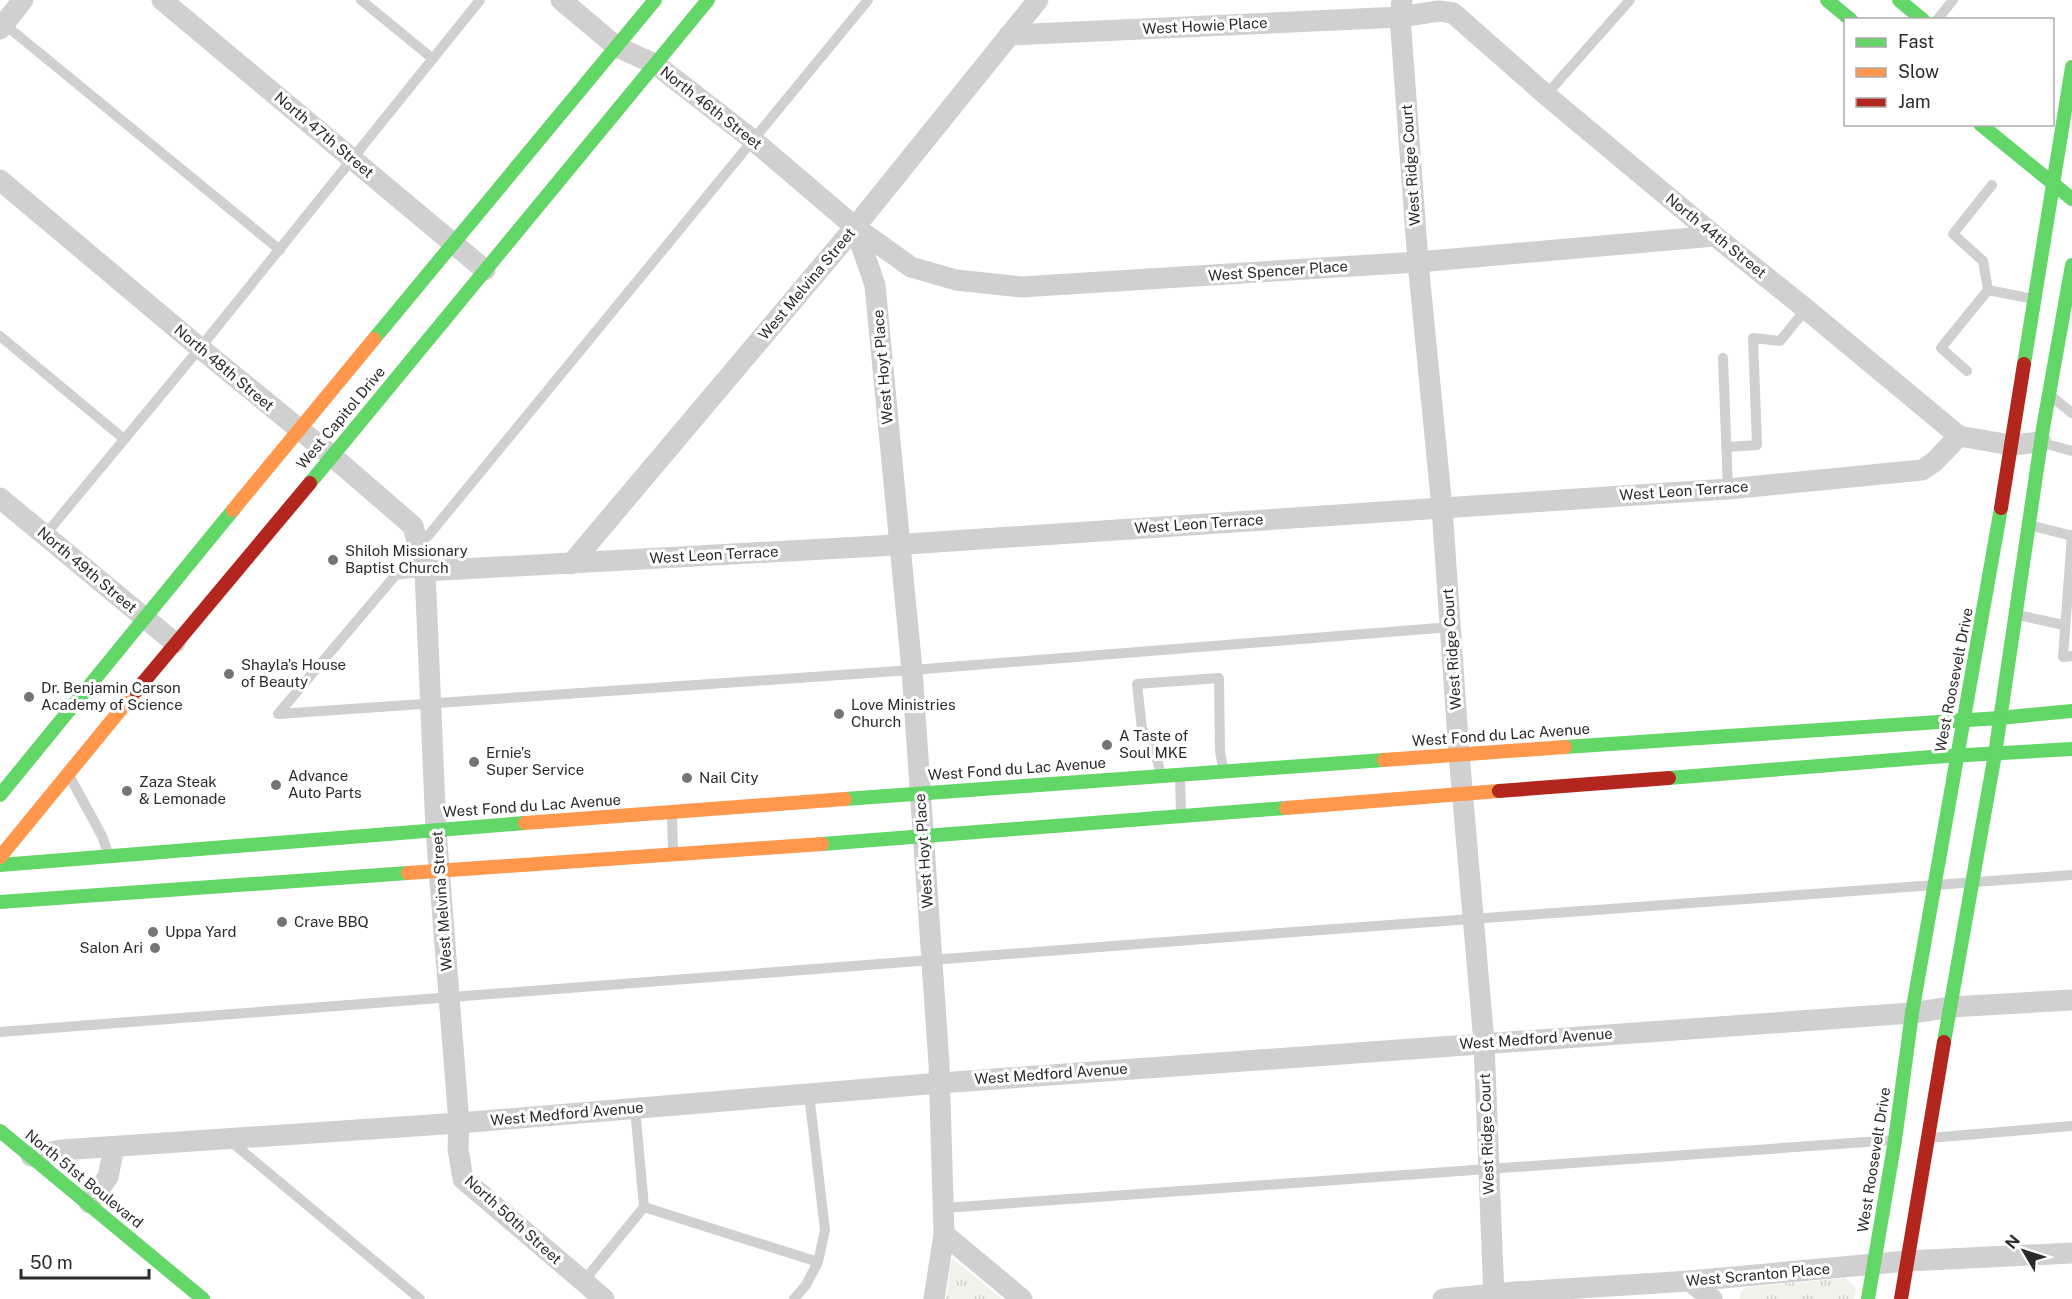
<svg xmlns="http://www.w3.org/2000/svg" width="2072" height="1299" viewBox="0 0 2072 1299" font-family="'Public Sans',sans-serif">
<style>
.grass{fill:url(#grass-tufts)}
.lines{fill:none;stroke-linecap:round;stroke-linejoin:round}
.lane{stroke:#d0d0d0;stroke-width:10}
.street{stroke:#d0d0d0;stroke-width:21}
.fast{stroke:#63d668;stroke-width:14}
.slow{stroke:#ff974d;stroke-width:14}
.jam{stroke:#b3261e;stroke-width:14}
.poi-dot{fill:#757575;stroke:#fff;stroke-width:2}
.labels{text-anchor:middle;stroke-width:6;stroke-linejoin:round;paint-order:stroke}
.street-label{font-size:15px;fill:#2b2b2b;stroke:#fff}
.poi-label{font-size:15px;fill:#2b2b2b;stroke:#fff;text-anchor:start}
</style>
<defs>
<pattern id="grass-tufts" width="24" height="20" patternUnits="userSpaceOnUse" patternTransform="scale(1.5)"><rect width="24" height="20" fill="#f0f3ea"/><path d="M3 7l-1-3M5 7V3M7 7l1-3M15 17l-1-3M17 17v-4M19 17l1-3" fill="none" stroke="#ced0c9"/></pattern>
</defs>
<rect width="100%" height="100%" fill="#fff"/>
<!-- grass -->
<g class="grass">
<polygon points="952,1258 1002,1299 946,1299"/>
<polygon points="1845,1278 1856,1288 1854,1299 1740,1299 1740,1293 1747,1287"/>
</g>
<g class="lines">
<!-- lane -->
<g class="lane">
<polyline points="361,0 433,59"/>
<polyline points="1937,20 1953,0"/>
<polyline points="3,23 280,250"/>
<polyline points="1546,95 1630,0"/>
<polyline points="1988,290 1983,261 1953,234 1992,185"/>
<polyline points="0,336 124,439"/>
<polyline points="1723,358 1728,489"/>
<polyline points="1967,371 1941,348 1988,290 2034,299"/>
<polyline points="2051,396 2072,413"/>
<polyline points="2043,443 2072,451"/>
<polyline points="1726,447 1757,445 1753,338 1780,341 1806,309"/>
<polyline points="2029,525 2072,536"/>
<polyline points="45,535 200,348 480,0"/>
<polyline points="2072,535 2063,657 2072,656"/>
<polyline points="418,543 428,536 868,0"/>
<polyline points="425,571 396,575 394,577 278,714 912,670 1451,627"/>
<polyline points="2018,615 2064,625"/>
<polyline points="1160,771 1155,751 1142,729 1137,684 1219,678 1220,751 1223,768"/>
<polyline points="1180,778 1181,813"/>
<polyline points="71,779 102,836 108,853"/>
<polyline points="672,816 673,851"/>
<path d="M0,1032C691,978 1381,924 2072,875"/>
<polyline points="1929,1138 2072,1126"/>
<polyline points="229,1140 420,1299"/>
<polyline points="644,1207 818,1262"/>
<polyline points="944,1208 1894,1140"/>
<polyline points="583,1282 644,1207 635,1108"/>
<polyline points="794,1299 806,1285 818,1262 825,1230 809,1094"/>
</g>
<!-- street -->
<g class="street">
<polyline points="162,0 485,270"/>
<polyline points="561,0 617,47 655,64 753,140 855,227 911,267 956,280 1021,287 1418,262 1715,236"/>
<polyline points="1402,0 1400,17 1418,262 1442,508 1459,754 1484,1043 1494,1299"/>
<polyline points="0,29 23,0"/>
<polyline points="1009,35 1400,17 1439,11 1453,13 1546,95 1715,236 1806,309 1959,436 2011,445 2041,442"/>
<polyline points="0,180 200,348 332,456 413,526 425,571 436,830 459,1123 458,1149 463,1179 604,1299"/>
<polyline points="855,227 875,285 912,670 939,1064 944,1234 934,1299"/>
<polyline points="0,498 175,643"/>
<polyline points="571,564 855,227 1038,0"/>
<polyline points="425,571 878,546 1442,508 1728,489 1922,470 1934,462 1959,436"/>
<polyline points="31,1156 61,1150 459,1123 940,1083 1912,1013 1951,1007 2072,1000"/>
<polyline points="89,1203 108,1177 114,1147"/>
<polyline points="944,1234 1022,1299"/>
<polyline points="1690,1281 1712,1299"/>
<polyline points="1443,1299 1515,1292 1690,1281 1907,1261 2072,1253"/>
</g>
<!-- fast -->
<g class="fast">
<polyline points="1827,0 1851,20"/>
<polyline points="1899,0 1923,20"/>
<polyline points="1980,124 2072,199"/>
<polyline points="374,339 655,0"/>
<polyline points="2024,364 2072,67"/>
<polyline points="310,483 708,0"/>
<polyline points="1565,747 1999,718 2072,711"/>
<polyline points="1669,778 1931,757 2072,749"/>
<polyline points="0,795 233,510"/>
<polyline points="845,799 1384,760"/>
<polyline points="822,844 1286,808"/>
<polyline points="0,865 525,823"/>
<polyline points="0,902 408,873"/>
<polyline points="1944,1042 1995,754 2043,428 2072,265"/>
<polyline points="0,1131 203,1299"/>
<polyline points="1868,1299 1895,1140 1912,1013 2001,508"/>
</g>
<!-- slow -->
<g class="slow">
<polyline points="233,510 374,339"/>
<polyline points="1384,760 1565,747"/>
<polyline points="1286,808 1499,791"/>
<polyline points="525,823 845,799"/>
<polyline points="0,857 136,691"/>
<polyline points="408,873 822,844"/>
</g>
<!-- jam -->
<g class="jam">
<polyline points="2001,508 2024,364"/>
<polyline points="136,691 310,483"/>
<polyline points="1499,791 1669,778"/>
<polyline points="1901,1299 1944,1042"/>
</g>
</g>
<!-- markers -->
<g class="poi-dot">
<circle cx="333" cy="560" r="6"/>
<circle cx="229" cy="674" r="6"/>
<circle cx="29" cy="697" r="6"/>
<circle cx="839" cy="714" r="6"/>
<circle cx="1107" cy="745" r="6"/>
<circle cx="474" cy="762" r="6"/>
<circle cx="687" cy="778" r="6"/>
<circle cx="276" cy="785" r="6"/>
<circle cx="127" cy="791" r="6"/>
<circle cx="282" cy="922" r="6"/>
<circle cx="153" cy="932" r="6"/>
<circle cx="155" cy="948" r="6"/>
</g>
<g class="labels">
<!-- street labels -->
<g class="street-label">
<text transform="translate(1205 26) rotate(-3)" y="5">West Howie Place</text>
<text transform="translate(711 108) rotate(38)" y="5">North 46th Street</text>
<text transform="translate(324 135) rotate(40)" y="5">North 47th Street</text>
<text transform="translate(1411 165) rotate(-94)" y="5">West Ridge Court</text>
<text transform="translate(1716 236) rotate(39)" y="5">North 44th Street</text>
<text transform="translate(1278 271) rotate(-4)" y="5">West Spencer Place</text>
<text transform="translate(807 284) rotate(-50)" y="5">West Melvina Street</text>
<text transform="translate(883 367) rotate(-95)" y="5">West Hoyt Place</text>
<text transform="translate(224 368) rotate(40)" y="5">North 48th Street</text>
<text transform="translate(341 418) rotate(-50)" y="5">West Capitol Drive</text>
<text transform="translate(1684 491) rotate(-4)" y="5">West Leon Terrace</text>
<text transform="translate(1199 524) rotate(-4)" y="5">West Leon Terrace</text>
<text transform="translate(714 555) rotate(-3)" y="5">West Leon Terrace</text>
<text transform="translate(87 570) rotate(40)" y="5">North 49th Street</text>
<text transform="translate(1452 649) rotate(-94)" y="5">West Ridge Court</text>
<text transform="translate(1954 680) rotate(-79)" y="5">West Roosevelt Drive</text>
<text transform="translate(1501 735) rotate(-4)" y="5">West Fond du Lac Avenue</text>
<text transform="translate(1017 769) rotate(-4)" y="5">West Fond du Lac Avenue</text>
<text transform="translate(532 806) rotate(-4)" y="5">West Fond du Lac Avenue</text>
<text transform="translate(924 851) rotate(-94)" y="5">West Hoyt Place</text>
<text transform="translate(442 901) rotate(-94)" y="5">West Melvina Street</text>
<text transform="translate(1536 1039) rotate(-4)" y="5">West Medford Avenue</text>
<text transform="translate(1051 1074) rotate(-4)" y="5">West Medford Avenue</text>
<text transform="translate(567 1114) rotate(-5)" y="5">West Medford Avenue</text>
<text transform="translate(1487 1134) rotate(-92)" y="5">West Ridge Court</text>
<text transform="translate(1874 1160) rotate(-81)" y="5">West Roosevelt Drive</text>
<text transform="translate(84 1179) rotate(39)" y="5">North 51st Boulevard</text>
<text transform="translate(513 1220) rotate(42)" y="5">North 50th Street</text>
<text transform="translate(1758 1275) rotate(-5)" y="5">West Scranton Place</text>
</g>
<!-- poi labels -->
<g class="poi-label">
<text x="345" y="556">Shiloh Missionary<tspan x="345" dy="17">Baptist Church</tspan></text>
<text x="241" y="670">Shayla's House<tspan x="241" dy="17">of Beauty</tspan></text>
<text x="41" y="693">Dr. Benjamin Carson<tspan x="41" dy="17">Academy of Science</tspan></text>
<text x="851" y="710">Love Ministries<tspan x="851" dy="17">Church</tspan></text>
<text x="1119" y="741">A Taste of<tspan x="1119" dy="17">Soul MKE</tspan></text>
<text x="486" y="758">Ernie's<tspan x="486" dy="17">Super Service</tspan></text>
<text x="288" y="781">Advance<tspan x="288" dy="17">Auto Parts</tspan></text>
<text x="699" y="783">Nail City</text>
<text x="139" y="787">Zaza Steak<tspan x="139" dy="17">&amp; Lemonade</tspan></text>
<text x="294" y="927">Crave BBQ</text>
<text x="165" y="937">Uppa Yard</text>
<text x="143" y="953" text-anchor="end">Salon Ari</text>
</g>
</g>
<!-- legend -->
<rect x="1844" y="18" width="210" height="108" fill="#ffffff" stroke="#aaaaaa" stroke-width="1.5"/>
<rect x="1856" y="38" width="30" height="9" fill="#63d668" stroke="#aaaaaa" stroke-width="1.5"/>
<text x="1898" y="48" font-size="18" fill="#2b2b2b">Fast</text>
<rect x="1856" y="68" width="30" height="9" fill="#ff974d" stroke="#aaaaaa" stroke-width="1.5"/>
<text x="1898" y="78" font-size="18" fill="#2b2b2b">Slow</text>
<rect x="1856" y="98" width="30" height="9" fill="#b3261e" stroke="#aaaaaa" stroke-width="1.5"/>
<text x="1898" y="108" font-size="18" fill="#2b2b2b">Jam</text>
<!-- north arrow -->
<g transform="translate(2024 1251) rotate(309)" stroke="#ffffff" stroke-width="4.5" paint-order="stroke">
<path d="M0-4.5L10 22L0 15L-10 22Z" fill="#2b2b2b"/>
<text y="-9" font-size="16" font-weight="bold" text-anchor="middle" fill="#2b2b2b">N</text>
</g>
<!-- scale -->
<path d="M21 1269v9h128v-9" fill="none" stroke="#2b2b2b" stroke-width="3"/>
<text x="30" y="1269" font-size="18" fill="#2b2b2b" stroke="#ffffff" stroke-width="4.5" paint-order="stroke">50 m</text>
</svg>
